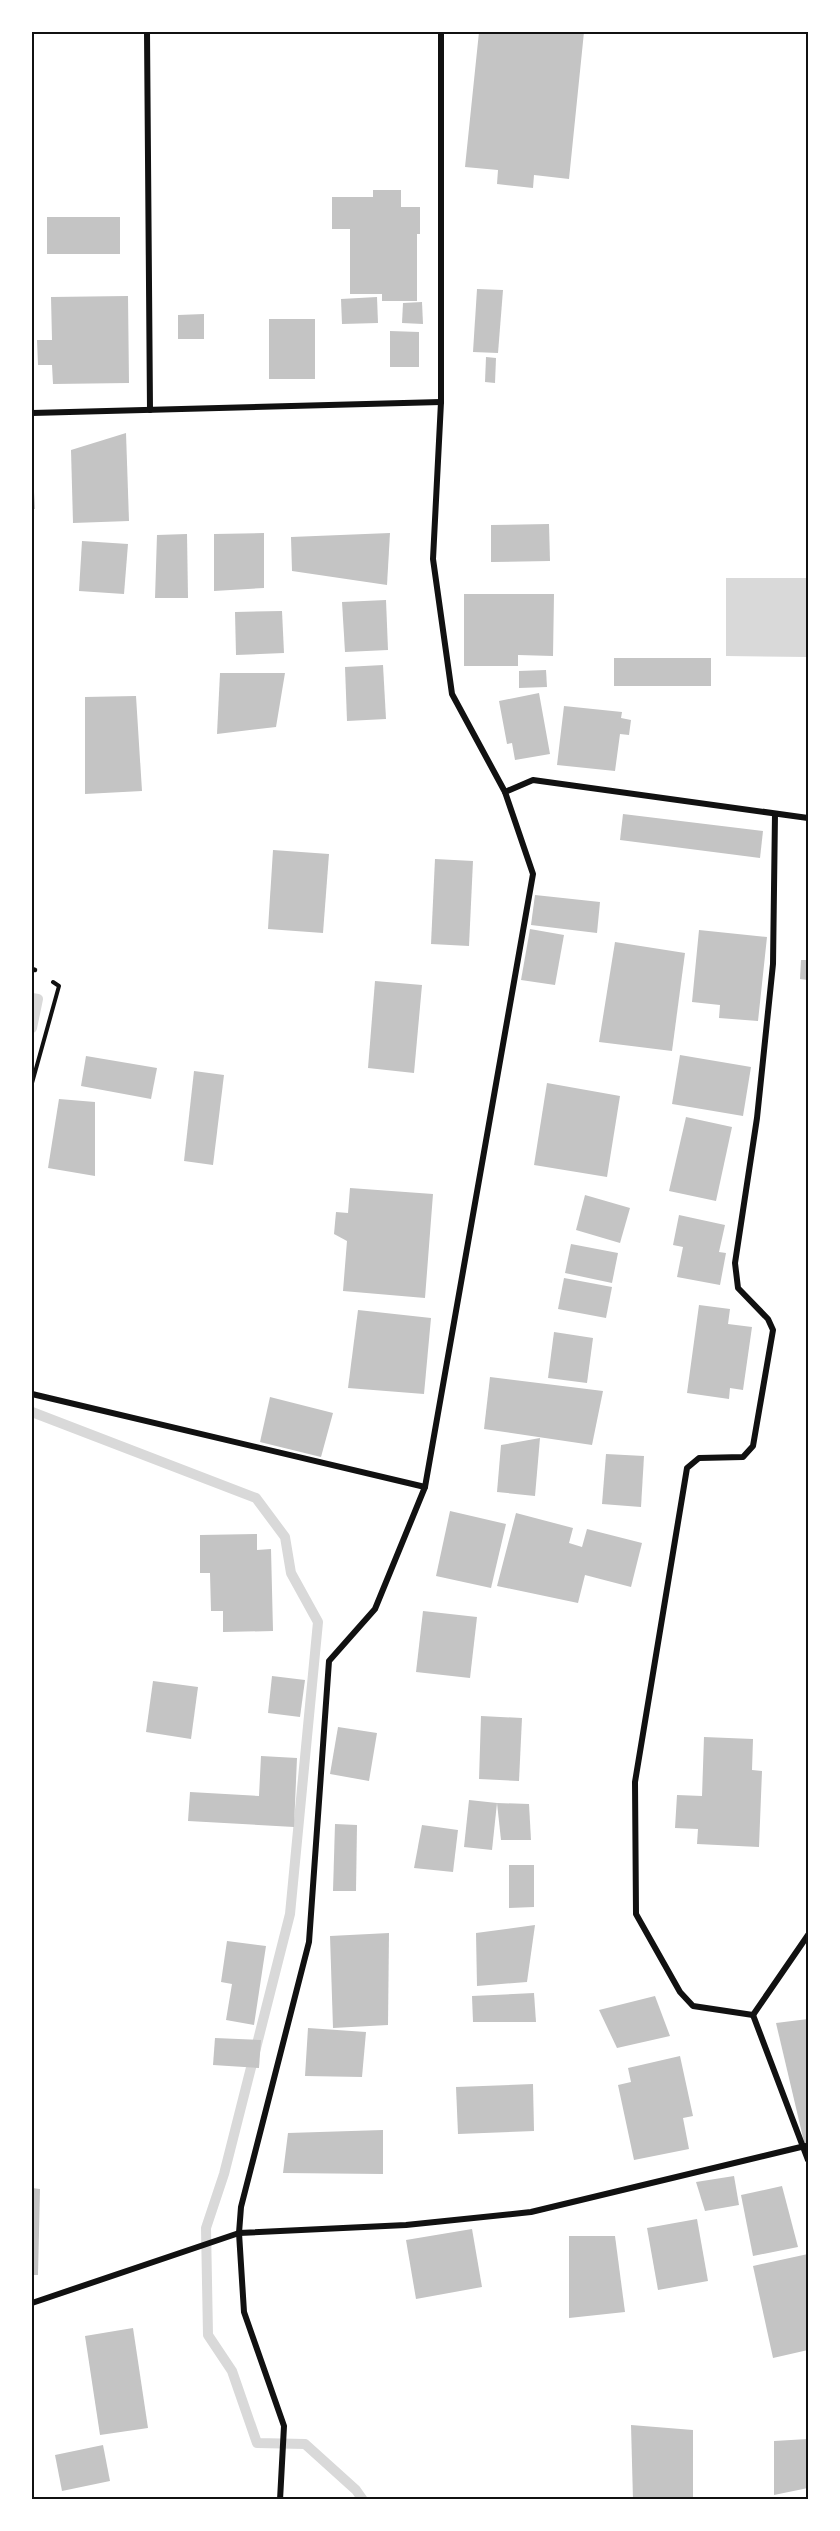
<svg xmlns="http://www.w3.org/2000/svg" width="840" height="2531" viewBox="0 0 840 2531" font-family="'Roboto Condensed',sans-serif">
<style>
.water{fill:#d9d9d9}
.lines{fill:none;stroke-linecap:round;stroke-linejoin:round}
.stream{stroke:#d9d9d9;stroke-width:10}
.building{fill:#c4c4c4}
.path{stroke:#111;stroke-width:4}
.service{stroke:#111;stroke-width:4.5}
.minor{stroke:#111;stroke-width:6}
.neatline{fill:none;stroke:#111;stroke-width:2}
</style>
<rect width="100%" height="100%" fill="#fff"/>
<!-- water -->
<polygon class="water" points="726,578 808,578 808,657 726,656"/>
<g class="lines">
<!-- stream -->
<g class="stream">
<polyline points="32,998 38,999 32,1028"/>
<polyline points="32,1412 256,1498 285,1537 291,1573 318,1622 290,1914 224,2174 206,2228 208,2335 232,2371 257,2443 305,2444 356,2490 363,2500"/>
</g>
</g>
<!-- building -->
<g class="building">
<polygon points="479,32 584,32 569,179 534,175 533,188 497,184 498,170 465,167"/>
<polygon points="373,190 401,190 401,207 420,207 420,234 417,234 417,301 382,301 382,294 350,294 350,229 332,229 332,197 373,197"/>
<rect x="47" y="217" width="73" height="37"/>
<polygon points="477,289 503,290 498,353 473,352"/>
<polygon points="128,296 129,383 53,384 52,365 38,365 37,340 52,340 51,297"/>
<polygon points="377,297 378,323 342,324 341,299"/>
<polygon points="422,302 423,324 402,323 403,303"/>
<polygon points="204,314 204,339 178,339 178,315"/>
<rect x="269" y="319" width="46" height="60"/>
<polygon points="390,331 419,332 419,367 390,367"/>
<polygon points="486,357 496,358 495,383 485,382"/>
<polygon points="126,433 129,521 73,523 71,450"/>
<polygon points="32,474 33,474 35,509 32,509"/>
<polygon points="549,524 550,561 491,562 491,525"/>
<polygon points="264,533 264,588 214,591 214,534"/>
<polygon points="390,533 387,585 292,571 291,537"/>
<polygon points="187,534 188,598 155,598 157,535"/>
<polygon points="82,541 128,544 124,594 79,591"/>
<polygon points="464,594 554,594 553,656 518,655 518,666 464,666"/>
<polygon points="386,600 388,650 345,652 342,602"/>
<polygon points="282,611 284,653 236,655 235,612"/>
<rect x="614" y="658" width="97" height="28"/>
<polygon points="383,665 386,719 347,721 345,667"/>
<polygon points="546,670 547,687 519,688 519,671"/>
<polygon points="220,673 285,673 276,727 217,734"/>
<polygon points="539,693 550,754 515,760 512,743 507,744 499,701"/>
<polygon points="136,696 142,791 85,794 85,697"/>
<polygon points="564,706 622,712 621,718 631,720 629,735 620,734 615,771 557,765"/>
<polygon points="623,814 763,831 760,858 620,840"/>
<polygon points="273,850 329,854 323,933 268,929"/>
<polygon points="435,859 473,861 469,946 431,944"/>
<polygon points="535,895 600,902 597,933 531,925"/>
<polygon points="530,929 564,935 555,985 521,980"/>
<polygon points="699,930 767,937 758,1021 719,1018 720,1005 692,1002"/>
<polygon points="615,942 685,953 672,1051 599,1042"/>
<polygon points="801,960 808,960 808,980 800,979"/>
<polygon points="375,981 422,985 414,1073 368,1068"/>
<polygon points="680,1055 751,1067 743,1116 672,1104"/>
<polygon points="86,1056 157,1068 151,1099 81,1086"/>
<polygon points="194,1071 224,1075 213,1165 184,1161"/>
<polygon points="547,1083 620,1096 607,1177 534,1165"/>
<polygon points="59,1099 95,1102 95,1176 48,1168"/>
<polygon points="686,1117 732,1127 716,1201 669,1191"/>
<polygon points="350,1188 433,1194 425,1298 343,1291 347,1241 334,1234 336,1212 348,1213"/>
<polygon points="585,1195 630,1208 620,1243 576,1230"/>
<polygon points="679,1215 725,1225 719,1252 726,1253 720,1285 677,1277 683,1247 673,1245"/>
<polygon points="571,1244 618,1253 612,1283 565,1273"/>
<polygon points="564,1278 612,1287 606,1318 558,1309"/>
<polygon points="699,1305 730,1309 728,1324 752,1327 743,1390 730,1388 729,1399 687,1393"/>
<polygon points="358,1310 431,1318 424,1394 348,1388"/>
<polygon points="554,1332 593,1338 587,1383 548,1378"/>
<polygon points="490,1377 603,1391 592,1445 484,1429"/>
<polygon points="270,1397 333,1413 321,1457 260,1442"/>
<polygon points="540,1438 535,1496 497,1492 501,1445"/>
<polygon points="606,1454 644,1456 641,1507 602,1504"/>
<polygon points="450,1511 506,1524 491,1588 436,1576"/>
<polygon points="516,1513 573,1528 569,1543 582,1547 587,1529 642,1543 631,1587 585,1575 578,1603 497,1586"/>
<polygon points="257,1534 257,1550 271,1549 273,1631 223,1632 223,1611 211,1611 210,1573 200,1573 200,1535"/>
<polygon points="423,1611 477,1617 470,1678 416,1672"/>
<polygon points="272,1676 305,1680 300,1717 268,1713"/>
<polygon points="153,1681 198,1687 191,1739 146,1732"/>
<polygon points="481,1716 522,1718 519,1781 479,1779"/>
<polygon points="338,1727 377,1733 369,1781 330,1774"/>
<polygon points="704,1737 753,1739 752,1770 762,1771 759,1847 697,1844 698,1829 675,1828 677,1795 702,1796"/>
<polygon points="261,1756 297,1758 294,1827 188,1821 190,1792 259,1796"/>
<polygon points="469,1800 497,1803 492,1850 464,1847"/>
<polygon points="497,1803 529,1804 531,1840 501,1840"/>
<polygon points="335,1824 357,1825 356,1891 333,1891"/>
<polygon points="422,1825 458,1830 453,1872 414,1868"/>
<polygon points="509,1865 534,1865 534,1907 509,1908"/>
<polygon points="535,1925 527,1982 477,1986 476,1933"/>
<polygon points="389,1933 388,2025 333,2028 330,1936"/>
<polygon points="227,1941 266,1946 254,2025 226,2020 232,1984 221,1982"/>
<polygon points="534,1993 536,2022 473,2022 472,1996"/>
<polygon points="655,1996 670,2036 617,2048 599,2010"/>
<polygon points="808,2019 808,2143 805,2146 776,2023"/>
<polygon points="308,2028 366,2032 362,2077 305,2076"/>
<polygon points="215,2038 261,2040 259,2068 213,2065"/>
<polygon points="680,2056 693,2116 683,2118 689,2149 634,2160 618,2085 631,2082 628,2068"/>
<polygon points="533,2084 534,2131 458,2134 456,2087"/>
<polygon points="383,2130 383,2174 283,2173 288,2133"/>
<polygon points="734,2176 739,2205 705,2211 696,2182"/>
<polygon points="782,2186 798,2247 753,2256 741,2195"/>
<polygon points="32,2188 40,2189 38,2275 32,2275"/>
<polygon points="697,2219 708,2281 658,2290 647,2228"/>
<polygon points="472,2229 482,2287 416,2299 406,2240"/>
<polygon points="569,2236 615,2236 625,2312 569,2318"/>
<polygon points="808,2254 808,2350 773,2358 753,2266"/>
<polygon points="133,2328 148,2428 100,2435 85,2336"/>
<polygon points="631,2425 693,2430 693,2500 633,2500"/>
<polygon points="808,2439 808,2488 774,2495 774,2441"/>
<polygon points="103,2445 110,2481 62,2491 55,2455"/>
</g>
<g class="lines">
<!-- path -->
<polyline class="path" points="32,1083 59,986 53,982"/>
<!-- service -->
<polyline class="service" points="32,969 35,970"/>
<!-- minor -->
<g class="minor">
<polyline points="147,32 150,410"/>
<polyline points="32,413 441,402"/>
<polyline points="505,792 533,780 808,818"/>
<polyline points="32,1394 425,1487"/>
<polyline points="753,2015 693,2006 680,1992 636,1914 635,1782 687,1468 699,1458 743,1457 753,1446 773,1330 768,1319 738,1288 735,1263 757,1118 773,964 775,814"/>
<polyline points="753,2015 808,2160"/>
<polyline points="753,2015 808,1935"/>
<polyline points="32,2303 239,2233 406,2225 531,2212 805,2146"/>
<polyline points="280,2500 284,2426 244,2312 239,2233 241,2207 309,1942 329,1661 375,1609 425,1487 533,874 505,792 452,694 433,559 441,402 441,32"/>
</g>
</g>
<!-- border -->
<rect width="840" height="2531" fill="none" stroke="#ffffff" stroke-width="66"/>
<rect x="33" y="33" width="774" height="2465" class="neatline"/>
</svg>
